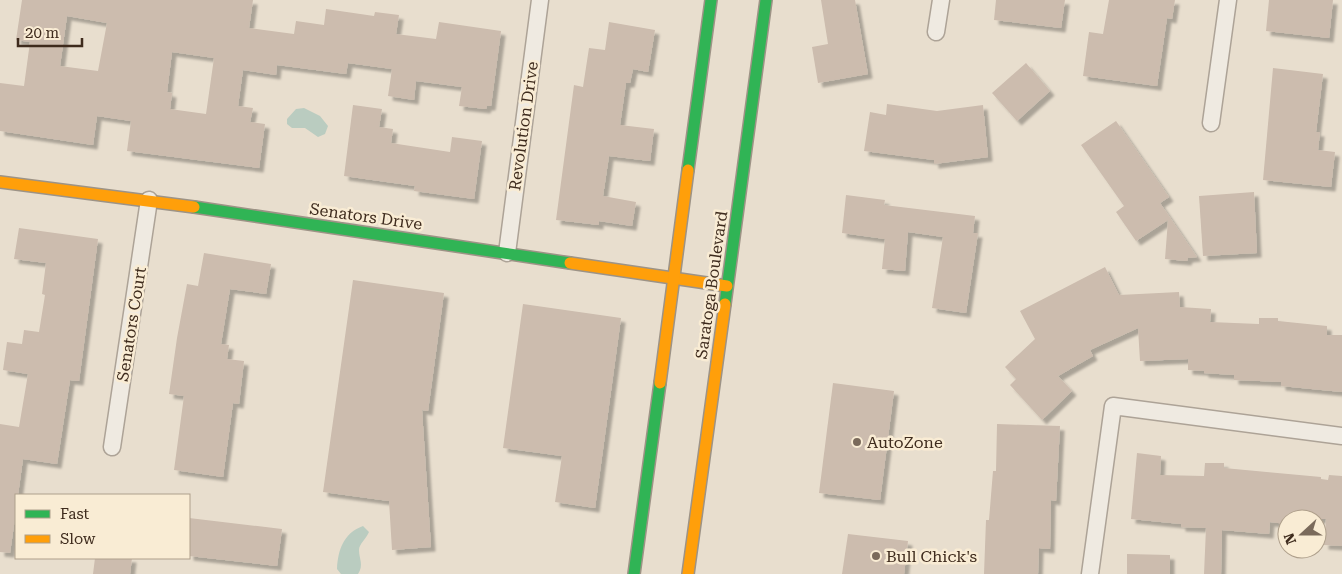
<svg xmlns="http://www.w3.org/2000/svg" width="1342" height="574" viewBox="0 0 1342 574" font-family="'Roboto Serif',serif">
<style>
.water{fill:#baccc0}
.building{fill:#ccbcae;fill-rule:evenodd;filter:url(#shadow)}
.lines{fill:none;stroke-linecap:round;stroke-linejoin:round}
.street-casing{stroke:#ada397;stroke-width:19}
.fast-casing{stroke:#9d9386;stroke-width:14}
.slow-casing{stroke:#9d9386;stroke-width:14}
.street{stroke:#efeae1;stroke-width:16}
.fast{stroke:#30b455;stroke-width:11}
.slow{stroke:#ff9f0a;stroke-width:11}
.poi-dot{fill:#7a6a5b;stroke:#f9ecd4;stroke-width:2}
.labels{text-anchor:middle;stroke-width:5;stroke-linejoin:round;paint-order:stroke}
.street-label{font-size:16px;fill:#3e2b1d;stroke:#f9ecd4}
.poi-label{font-size:16px;fill:#3e2b1d;stroke:#f9ecd4;text-anchor:start}
</style>
<defs>
<filter id="shadow"><feDropShadow dx="4.5" dy="4.5" stdDeviation="1" flood-color="#0004"/></filter>
</defs>
<rect width="100%" height="100%" fill="#e8dece"/>
<!-- water -->
<g class="water">
<polygon points="304,108 320,116 328,126 325,134 318,137 305,128 292,128 287,124 287,119 296,109"/>
<path d="M363,526L369,532C366,539 359,544 359,550C359,559 364,565 358,574H341L337,569C338,549 344,533 363,526Z"/>
</g>
<!-- building -->
<g class="building">
<path d="M22,0H253L249,28L294,34L296,21L324,25L326,9L374,16L375,12L399,15L396,34L436,39L439,22L501,31L491,106H487L486,109L459,106L462,87L416,81L414,100L388,96L392,69L348,63L346,74L277,65L276,75L243,70L238,106L253,108L250,122L265,124L259,168L127,151L131,121L97,116L93,145L0,131V83L24,86L30,42L16,40ZM67,16L107,23L98,71L60,66ZM172,52L214,58L206,114L170,109L172,93L167,92Z"/>
<polygon points="821,0 855,0 868,74 818,83 812,47 828,44"/>
<polygon points="996,0 1065,0 1061,28 994,20"/>
<polygon points="1109,0 1175,0 1172,19 1167,18 1157,86 1083,76 1089,32 1103,34"/>
<polygon points="1269,0 1333,0 1329,38 1266,31"/>
<polygon points="609,22 655,30 648,72 633,69 630,83 626,83 620,125 654,129 650,161 609,156 603,196 636,202 632,226 599,221 599,225 556,220 574,85 583,87 589,48 605,50"/>
<polygon points="1026,63 1050,91 1017,121 992,93"/>
<polygon points="1273,68 1323,74 1316,132 1320,132 1318,150 1335,152 1331,187 1263,180"/>
<polygon points="887,104 937,111 983,105 988,157 934,164 934,160 864,151 870,112 886,115"/>
<polygon points="353,105 382,109 379,127 393,129 391,143 450,152 452,137 482,141 474,199 414,191 415,186 344,176"/>
<polygon points="1116,121 1169,197 1160,203 1197,257 1188,258 1187,261 1165,259 1168,220 1136,241 1116,212 1124,206 1081,145"/>
<polygon points="1254,192 1257,253 1203,256 1199,196"/>
<polygon points="846,195 885,200 884,205 975,216 973,233 978,233 966,313 932,308 943,237 908,232 905,271 882,269 885,239 842,233"/>
<polygon points="19,228 98,239 79,381 70,380 57,464 23,459 18,495 16,495 16,511 10,553 0,552 0,424 19,427 28,374 3,370 7,342 22,344 24,330 39,332 45,295 42,294 46,263 14,259"/>
<polygon points="204,253 271,264 266,294 230,289 221,344 229,345 227,359 244,361 239,404 233,403 223,477 174,470 184,396 169,394 177,338 187,284 198,286"/>
<polygon points="1105,267 1119,295 1179,292 1180,307 1211,309 1210,322 1259,324 1259,318 1278,318 1278,321 1327,326 1327,335 1342,335 1342,392 1281,386 1281,382 1234,380 1234,375 1204,373 1204,371 1188,370 1188,359 1140,361 1138,328 1090,350 1093,356 1058,376 1072,391 1042,420 1010,385 1016,379 1005,367 1035,339 1020,311"/>
<polygon points="353,280 444,293 428,411 422,410 431,547 392,550 389,501 323,492"/>
<polygon points="523,304 621,318 595,508 555,502 562,456 503,448"/>
<polygon points="833,383 894,391 880,500 819,493"/>
<polygon points="997,424 1060,426 1056,501 1051,500 1050,549 1039,548 1038,574 984,574 986,520 989,520 993,471 996,471"/>
<polygon points="1137,453 1161,456 1160,475 1204,476 1205,463 1224,463 1224,468 1321,477 1321,479 1328,480 1329,475 1342,476 1342,546 1324,545 1326,519 1287,519 1287,524 1270,522 1269,534 1222,530 1221,574 1204,574 1206,528 1181,527 1181,524 1131,519"/>
<polygon points="189,518 282,529 277,566 189,556"/>
<polygon points="848,534 908,541 904,574 842,574"/>
<polygon points="1127,554 1170,555 1170,574 1127,574"/>
<polygon points="95,558 132,558 130,574 93,574"/>
</g>
<g class="lines">
<defs>
<g id="street">
<polyline points="936,32 941,0"/>
<polyline points="1211,123 1228,0"/>
<polyline points="507,253 540,0"/>
<polyline points="112,447 149,200"/>
<polyline points="1090,574 1113,406 1342,436"/>
</g>
<g id="fast">
<polyline points="688,170 711,0"/>
<polyline points="194,207 570,263"/>
<polyline points="725,304 766,0"/>
<polyline points="634,574 660,383"/>
</g>
<g id="slow">
<polyline points="0,182 194,207"/>
<polyline points="570,263 727,286"/>
<polyline points="660,383 688,170"/>
<polyline points="688,574 725,304"/>
</g>
</defs>
<!-- street casing -->
<use href="#street" class="street-casing"/>
<!-- fast casing -->
<use href="#fast" class="fast-casing"/>
<!-- slow casing -->
<use href="#slow" class="slow-casing"/>
<!-- street -->
<use href="#street" class="street"/>
<!-- fast -->
<use href="#fast" class="fast"/>
<!-- slow -->
<use href="#slow" class="slow"/>
</g>
<!-- markers -->
<g class="poi-dot">
<circle cx="857" cy="442" r="5"/>
<circle cx="876" cy="556" r="5"/>
</g>
<g class="labels">
<!-- street labels -->
<g class="street-label">
<text transform="translate(523 126) rotate(-82)" y="6">Revolution Drive</text>
<text transform="translate(366 216) rotate(8)" y="6">Senators Drive</text>
<text transform="translate(711 285) rotate(-82)" y="6">Saratoga Boulevard</text>
<text transform="translate(131 324) rotate(-81)" y="6">Senators Court</text>
</g>
<!-- poi labels -->
<g class="poi-label">
<text x="867" y="448">AutoZone</text>
<text x="886" y="562">Bull Chick's</text>
</g>
</g>
<!-- legend -->
<rect x="15" y="494" width="175" height="65" fill="#f9ecd4" stroke="#ae9f8b"/>
<rect x="25" y="510" width="25" height="8" fill="#30b455" stroke="#ae9f8b"/>
<text x="60" y="519" font-size="15" fill="#3e2b1d">Fast</text>
<rect x="25" y="535" width="25" height="8" fill="#ff9f0a" stroke="#ae9f8b"/>
<text x="60" y="544" font-size="15" fill="#3e2b1d">Slow</text>
<!-- north arrow -->
<g transform="translate(1302 534) rotate(249)"><circle r="24" fill="#f9ecd4" stroke="#ae9f8b"/>
<path d="M0-4L9 19L0 12L-9 19Z" fill="#7a6a5b"/>
<text y="-8" font-size="14" font-weight="bold" text-anchor="middle" fill="#3e2b1d">N</text>
</g>
<!-- scale -->
<path d="M18 38v8h64v-8" fill="none" stroke="#3e2b1d" stroke-width="2.5"/>
<text x="25" y="38" font-size="15" fill="#3e2b1d" stroke="#f9ecd4" stroke-width="4" paint-order="stroke">20 m</text>
</svg>
